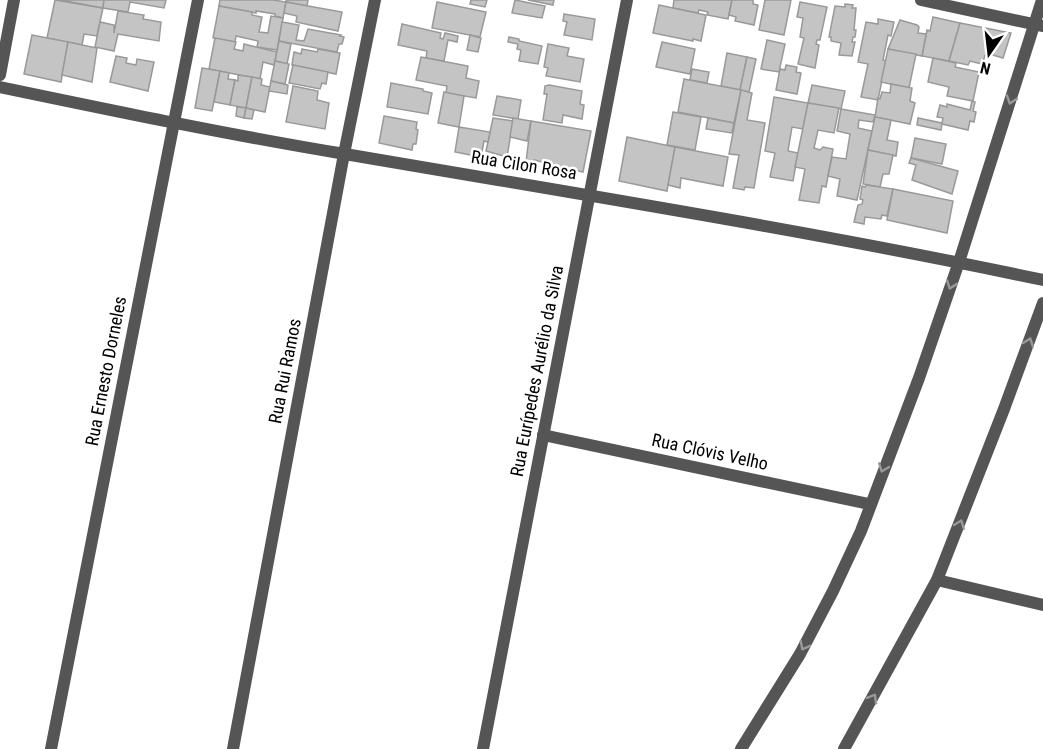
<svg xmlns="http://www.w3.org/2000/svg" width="1043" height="749" viewBox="0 0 1043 749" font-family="'Roboto Condensed',sans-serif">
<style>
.building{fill:#c4c4c4;stroke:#999;stroke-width:1.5}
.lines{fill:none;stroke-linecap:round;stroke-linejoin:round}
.street{stroke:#555;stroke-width:12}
.oneway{stroke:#999}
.labels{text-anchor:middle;stroke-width:5;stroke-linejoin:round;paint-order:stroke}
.street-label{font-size:18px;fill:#000;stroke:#fff}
</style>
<rect width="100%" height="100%" fill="#fff"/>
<!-- building -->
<g class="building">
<polygon points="55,0 103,8 97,36 84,34 82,45 47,38"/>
<polygon points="60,0 104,0 103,8"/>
<polygon points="104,0 166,0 164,8 130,2 128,12 103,8"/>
<polygon points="220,0 273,0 286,2 283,18 275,16 275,14 256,11 256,13 219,6"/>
<polygon points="286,0 308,0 307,6 286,2"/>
<polygon points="471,0 487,0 485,7 470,4"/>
<polygon points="515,0 545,6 542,18 512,13"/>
<polygon points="528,0 554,0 553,5"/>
<polygon points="674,0 732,0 728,19 707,15 708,12 699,10 698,13 673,8"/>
<polygon points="732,0 753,0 753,4 758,5 754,25 735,21 736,17 729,15"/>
<polygon points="765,0 791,0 784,35 759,30"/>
<polygon points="286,2 342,12 338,31 296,22 297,16 284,13"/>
<polygon points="437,2 486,12 480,37 432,28"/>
<polygon points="800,2 827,7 820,40 817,40 816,44 819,45 815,68 798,64 804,38 800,37 803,18 797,17"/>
<polygon points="845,4 853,5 852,8 856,8 854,30 856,30 855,37 853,37 852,42 855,42 852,56 839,55 841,43 831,41 831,37 829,37 835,6 845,7"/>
<polygon points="659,5 706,15 701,41 693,39 693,41 653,33"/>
<polygon points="219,6 252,12 252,15 262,17 259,32 268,33 271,16 283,18 277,50 257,47 258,41 236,36 235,42 213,38"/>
<polygon points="118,11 144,15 143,19 161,22 159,41 118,34 114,51 95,47 100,22 114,25 114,33"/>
<polygon points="564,14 595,19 592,40 564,35 567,22 563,21"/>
<polygon points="933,17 960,23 949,61 922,56 927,30 930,31"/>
<polygon points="878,19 894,22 891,36 888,35 883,60 886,61 878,100 861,97 868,64 858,62 866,22 878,24"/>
<polygon points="900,20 917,25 919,27 918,33 926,34 922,56 888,49"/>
<polygon points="282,22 299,25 296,40 304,41 308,29 341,35 340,36 344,37 342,44 339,44 337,52 279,41"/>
<polygon points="960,23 1011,33 1003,58 986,53 982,64 970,61 968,65 949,61"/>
<polygon points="402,24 441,33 440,38 443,39 445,33 458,36 457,42 448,40 444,61 426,58 427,51 398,45"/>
<polygon points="32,35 68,42 61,82 24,74"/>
<polygon points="470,35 481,38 478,52 467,50"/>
<polygon points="509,37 519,39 519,41 542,46 538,64 519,61 521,50 517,49 518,44 508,42"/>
<polygon points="215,38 236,42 234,49 243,51 244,44 277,52 274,65 263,62 260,79 209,69"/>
<polygon points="767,40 785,44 779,72 761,69"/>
<polygon points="279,41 291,44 287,64 275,61"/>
<polygon points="68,42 97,48 92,82 62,75"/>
<polygon points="662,42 695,49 690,74 656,67"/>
<polygon points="548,44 569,48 567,56 584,59 580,82 546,76 548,68 544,67"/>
<polygon points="302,49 317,52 318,49 340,53 336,74 292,65 294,52 301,54"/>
<polygon points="888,49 916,54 909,88 881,82"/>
<polygon points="727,53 747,57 740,90 721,86"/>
<polygon points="116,56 127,58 126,63 136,65 137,59 154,62 148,91 110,82"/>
<polygon points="421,57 468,66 466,78 479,81 476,98 446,93 447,86 416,80"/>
<polygon points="747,57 756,59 749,92 740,90"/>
<polygon points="933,58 956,63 955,67 979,72 973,101 947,96 949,87 928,82"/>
<polygon points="275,61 289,64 285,84 271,81"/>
<polygon points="293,65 328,72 326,84 322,83 320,89 289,83"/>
<polygon points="786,65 797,67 796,72 801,73 797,94 776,90 780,69 785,70"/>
<polygon points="202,68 220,71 212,111 195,108"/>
<polygon points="692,69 709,72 707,83 690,80"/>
<polygon points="220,71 229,73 228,79 235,80 230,105 214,102"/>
<polygon points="238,75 252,77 246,108 230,105 235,80 238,81"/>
<polygon points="252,77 262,79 261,85 270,87 265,112 246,108"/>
<polygon points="684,79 741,90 734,123 678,112"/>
<polygon points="271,81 288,85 287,94 269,91"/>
<polygon points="391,83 423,89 423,91 432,93 428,114 387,107"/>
<polygon points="891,84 912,88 910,101 915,103 910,124 875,117 878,98 880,99 882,92 890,93"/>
<polygon points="549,85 582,91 580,104 584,105 582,119 563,115 562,123 543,120 547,94 544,94 545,86"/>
<polygon points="812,85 845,91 841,109 808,103"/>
<polygon points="293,86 318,91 317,100 329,103 325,129 286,122"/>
<polygon points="741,90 752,93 747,120 765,123 754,188 745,187 744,190 733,188 739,155 729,154"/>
<polygon points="444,92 464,96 459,127 438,123"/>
<polygon points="497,96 521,100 518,119 493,115"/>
<polygon points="774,97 808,103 803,129 792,127 788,151 798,153 793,181 770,177 775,153 765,151"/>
<polygon points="972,101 975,102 973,111 976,112 974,122 970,121 968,130 942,124 941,130 917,125 918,118 942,123 943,118 937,117 940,105 947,107 947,104 970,110"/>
<polygon points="808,103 839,108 834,133 818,130 814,148 820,150 823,147 833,149 826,187 822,186 819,203 799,200 805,169 795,167"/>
<polygon points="237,107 246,108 244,118 236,116"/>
<polygon points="246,108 254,110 252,119 244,118"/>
<polygon points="841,109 875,115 873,122 859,120 858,128 872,131 857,200 837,196 840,179 828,176 832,157 846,159 850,134 837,131"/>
<polygon points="673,112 701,117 695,150 667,145"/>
<polygon points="384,116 417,122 416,129 418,130 416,144 413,144 412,150 379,143"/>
<polygon points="875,117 891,120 887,140 898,142 896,156 868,150"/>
<polygon points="493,118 513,121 507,157 486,151"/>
<polygon points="513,118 531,121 527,141 510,137"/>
<polygon points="708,118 734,123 732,133 706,129"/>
<polygon points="531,121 591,131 583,172 534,160 533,164 526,162"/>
<polygon points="459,127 490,132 488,142 484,141 481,157 455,152"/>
<polygon points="627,137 675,147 667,191 619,181"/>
<polygon points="915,138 946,144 942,164 911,158"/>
<polygon points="675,147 728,157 723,186 681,178 680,188 668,185"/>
<polygon points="868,150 893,155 889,174 883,174 880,187 863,184"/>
<polygon points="911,158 958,171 952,194 912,180 916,165 909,163"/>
<polygon points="866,185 893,189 887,216 882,215 881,219 865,217 864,224 854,222 858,205 862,204 863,200 860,199 862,186 865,187"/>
<polygon points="893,189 953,201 947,233 887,220"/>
</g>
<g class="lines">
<!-- street -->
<g class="street">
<polyline points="921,0 1042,26"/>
<polyline points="0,75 14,0"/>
<path d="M0,87C115,111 230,135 345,154C578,194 812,231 1043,280"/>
<polyline points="543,435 869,504"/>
<polyline points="937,580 1043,605"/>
<polyline points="51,749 198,0"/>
<polyline points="233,749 344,154 375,0"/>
<polyline points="483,749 627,0"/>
<polyline points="741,749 800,654 833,591 861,531 919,378 959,262 1042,0"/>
<polyline points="844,749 937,580 1004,409 1043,303"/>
</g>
</g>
<!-- one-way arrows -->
<defs><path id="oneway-chevron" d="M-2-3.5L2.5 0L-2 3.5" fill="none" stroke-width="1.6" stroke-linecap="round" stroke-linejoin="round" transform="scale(1.5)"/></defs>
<g class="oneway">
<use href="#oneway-chevron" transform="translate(1011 100) rotate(108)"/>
<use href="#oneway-chevron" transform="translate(951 285) rotate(109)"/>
<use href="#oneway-chevron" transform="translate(1029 342) rotate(-70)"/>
<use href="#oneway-chevron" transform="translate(883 468) rotate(111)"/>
<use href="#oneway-chevron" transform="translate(960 524) rotate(-69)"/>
<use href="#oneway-chevron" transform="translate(804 646) rotate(118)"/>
<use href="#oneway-chevron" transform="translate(873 698) rotate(-60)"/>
</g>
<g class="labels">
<!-- street labels -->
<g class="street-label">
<text transform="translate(524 165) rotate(9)" y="6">Rua Cilon Rosa</text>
<text transform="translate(106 371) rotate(-79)" y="6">Rua Ernesto Dorneles</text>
<text transform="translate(285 371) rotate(-79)" y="6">Rua Rui Ramos</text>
<text transform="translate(537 371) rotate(-79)" y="6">Rua Eurípedes Aurélio da Silva</text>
<text transform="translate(710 452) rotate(12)" y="6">Rua Clóvis Velho</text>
</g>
</g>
<!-- north arrow -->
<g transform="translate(989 54) rotate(194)" stroke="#ffffff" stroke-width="4.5" paint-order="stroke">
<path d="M0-4.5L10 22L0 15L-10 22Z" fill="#000000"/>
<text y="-9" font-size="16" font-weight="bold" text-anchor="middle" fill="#000000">N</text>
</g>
</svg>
